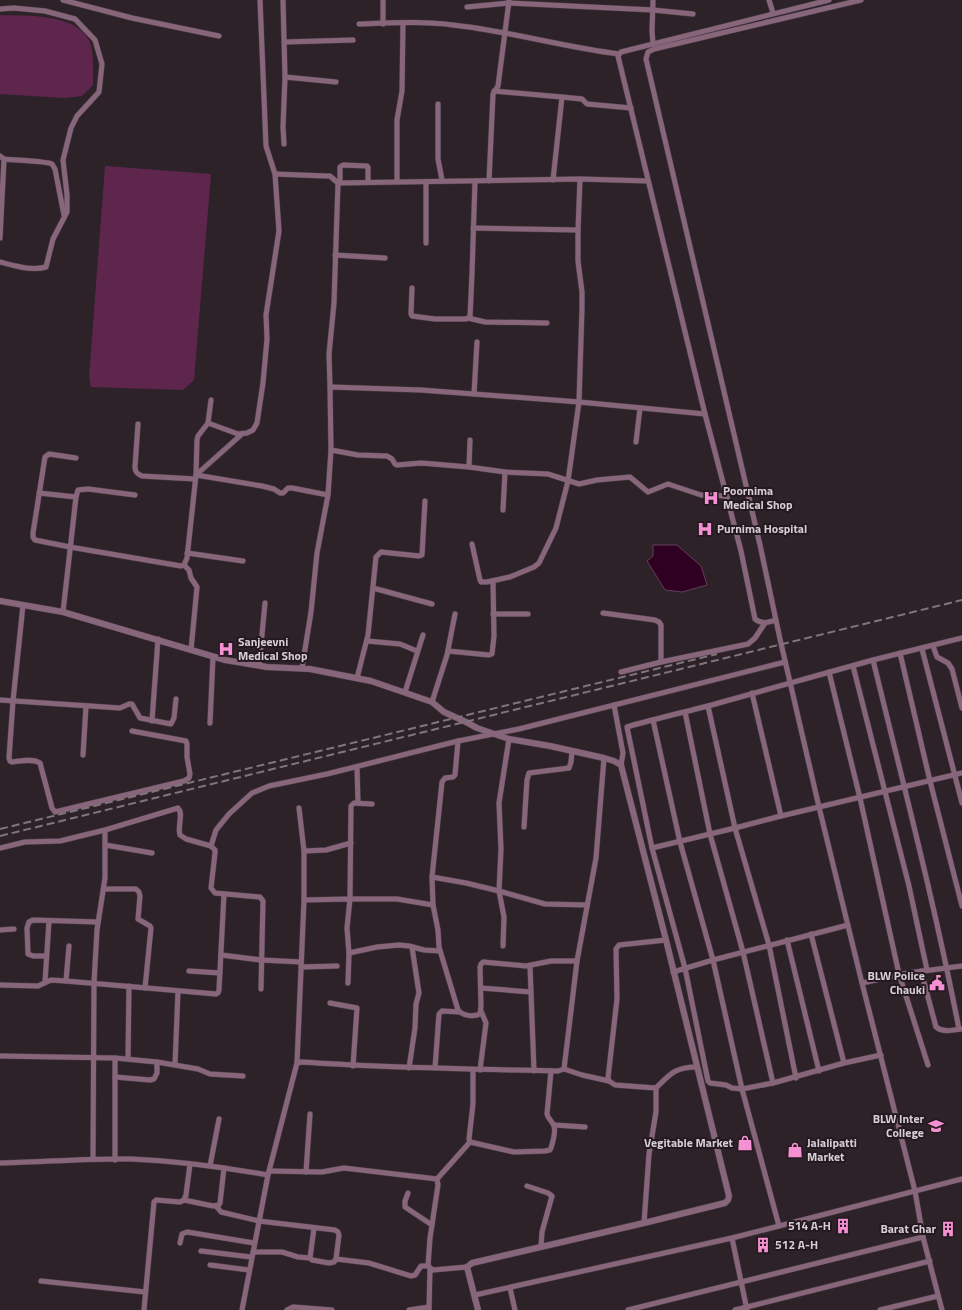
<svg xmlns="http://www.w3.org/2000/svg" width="962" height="1310" viewBox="0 0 962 1310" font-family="'Titillium Web',sans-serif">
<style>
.green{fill:#5e264d}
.water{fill:#300023;stroke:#623e58}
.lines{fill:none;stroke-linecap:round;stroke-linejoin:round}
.minor-casing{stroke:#493e44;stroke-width:6}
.tertiary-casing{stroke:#493e44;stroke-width:7}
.minor{stroke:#87657a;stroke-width:5}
.tertiary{stroke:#87657a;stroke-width:6}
.rail{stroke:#80757b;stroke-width:2;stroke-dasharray:8 4;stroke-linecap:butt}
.labels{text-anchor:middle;stroke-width:4;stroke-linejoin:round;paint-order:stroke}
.poi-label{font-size:12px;font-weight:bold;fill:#d6ced3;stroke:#241920;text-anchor:start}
</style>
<rect width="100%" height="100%" fill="#2e2229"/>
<!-- green -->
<g class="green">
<path d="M0,15C27,16 77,13 90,42C94,52 93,74 93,85L82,96L64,98L0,94Z"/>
<polygon points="105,166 211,174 194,380 183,390 91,387 89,377"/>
</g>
<!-- water -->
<polygon class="water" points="653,545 677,545 701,566 707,585 682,592 665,590 647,561 653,556"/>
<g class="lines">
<defs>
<g id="minor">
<polyline points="63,0 132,18 219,36"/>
<polyline points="283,0 285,77 283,127 284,144"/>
<polyline points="383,0 383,24"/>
<polyline points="653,0 652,31 653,44"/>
<polyline points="769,0 773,13"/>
<polyline points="861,0 654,49 648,52 646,59 760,545 780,639 819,807 862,983 915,1191 923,1237 942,1310"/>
<polyline points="467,7 509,3 653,10 693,14"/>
<path d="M0,9L14,8L45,11L75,19L95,40L102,64L99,92L77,116L71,128L63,160L67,195V212L53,239L46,267C32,271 14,266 0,262"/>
<path d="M359,24C390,23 422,21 453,25C509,31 563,47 619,54"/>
<polyline points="285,42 353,40"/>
<polyline points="285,77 336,82"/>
<polyline points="494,91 562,97"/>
<polyline points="438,104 438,159 442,180"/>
<polyline points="0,156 4,159 0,238"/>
<path d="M4,159C12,160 48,161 52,164C52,164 55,169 55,169L64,215"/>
<polyline points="275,174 326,176 330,176 338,183 580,179 648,181"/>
<polyline points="553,180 562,97 582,99 587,104 631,108"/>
<polyline points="397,181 397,120 402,91 403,23"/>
<polyline points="489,181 493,94 498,86 509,1"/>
<polyline points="340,183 340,167 343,165 367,166 368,167 368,182"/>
<polyline points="473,228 578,230"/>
<polyline points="426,243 426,182"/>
<polyline points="335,255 385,258"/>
<polyline points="412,288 411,314 412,316 435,319 466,319 470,317 472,274 475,181"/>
<polyline points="468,318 485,322 547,323"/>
<polyline points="330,387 329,354 334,303 338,183"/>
<polyline points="474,394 477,342"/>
<polyline points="208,423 238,434 247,433 253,430 257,423 263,383 267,339 266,315 279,231 275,174 266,146 260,0"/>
<path d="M138,424L135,467C135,472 137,474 142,476L195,479"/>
<polyline points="470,440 469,467 505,472 548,474 579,484 597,480 630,477 648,492 668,484 701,495 727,496"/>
<polyline points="636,442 640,408"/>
<polyline points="331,450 358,455 387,456 392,459 395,464 397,465 421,463 469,467"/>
<polyline points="76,458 49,454 45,457 33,533 33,537 35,540 70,547 181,566 184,565 187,558 196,475 197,440 198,436 208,423 211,400"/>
<polyline points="196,475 262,486 274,489 280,493 283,493 288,488 292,488 328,495 331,450 330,387 421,390 579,402 705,414"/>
<polyline points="196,475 242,434"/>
<polyline points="39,493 76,497"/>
<polyline points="503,510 505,472"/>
<polyline points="472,544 480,580 481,582 487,582 510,577 534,567 539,563 556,528 568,481 579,402 582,308 582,292 578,261 578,230 580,179"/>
<polyline points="187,553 243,561"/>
<polyline points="184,565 189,570 191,578 197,587 191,650"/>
<polyline points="373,588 432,604"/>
<path d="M23,605L13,701L9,758L10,761L12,762C21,761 33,758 40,763L52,808L55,812L184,781L189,778L190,774L187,757V744L186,741L132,731"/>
<polyline points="63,612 76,497 78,490 88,489 135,495"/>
<polyline points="603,613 655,620 659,622 661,625 661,662"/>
<polyline points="493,614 528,614"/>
<path d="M776,620C769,622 762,625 755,619L741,551L705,414L618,56L621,52L829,0"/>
<polyline points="367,641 400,644 417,651"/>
<polyline points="933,646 937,657 948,663 952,669 962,708"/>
<polyline points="922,649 962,803"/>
<polyline points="448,651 489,655 492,654 494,636 493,581"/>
<polyline points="900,653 930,781 962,906"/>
<path d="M873,660C903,783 935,905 959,1029"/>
<polyline points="259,666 265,603"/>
<polyline points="853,666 909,886 927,970"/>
<polyline points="302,668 311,612 317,553 328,495"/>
<polyline points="621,672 661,662 748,644 755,638 765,623"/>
<polyline points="829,672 860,798 899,974 928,1065"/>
<polyline points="357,678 368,635 376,557 381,552 419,556 422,555 425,501"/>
<polyline points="405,692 423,635"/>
<polyline points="752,693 781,816"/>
<polyline points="0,700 120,708 129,704 132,704 140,718 171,724 174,718 176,699"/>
<polyline points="432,702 447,655 455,614"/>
<polyline points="614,705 623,753 621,765"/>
<polyline points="708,706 735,828 769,945 796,1078"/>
<path d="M685,712L710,834L743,952L773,1083L742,1089L732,1088L726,1085L710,1083L708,1081L685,968L652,848L627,727C654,719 681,713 708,706L873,660L962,638"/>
<polyline points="653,720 680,842 713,960 742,1089 779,1226"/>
<polyline points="152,721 158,639"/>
<polyline points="210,723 213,657"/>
<path d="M458,741L455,775L453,777L445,778L442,782L432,877L433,905L438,930L439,947L458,1010C463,1016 473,1017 480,1014L481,1006L480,967L481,964L483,962L526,966L551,961H577"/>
<polyline points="83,755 86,706"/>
<polyline points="357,767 358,803"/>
<polyline points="372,804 354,803 351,806 350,899 397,899 433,905"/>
<polyline points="299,808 304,851"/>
<polyline points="524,827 527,780 529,773 569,768 571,762 572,751"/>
<polyline points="105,845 152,853"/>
<polyline points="211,846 215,850 215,853 211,888 215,893 260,897 263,901 261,989"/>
<path d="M0,848L25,842L60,841L105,830L178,808C184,814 177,826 180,835L186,839L211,846L216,830L229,814L252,793L269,786L327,774L458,741L519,729L785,662"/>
<polyline points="652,848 735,828 781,816 962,773"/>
<polyline points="432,877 466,883 499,891 545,904 587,905"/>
<polyline points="104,889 136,889 139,892 140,896 138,919 150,926 151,928 145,988"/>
<polyline points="0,930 14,929"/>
<polyline points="811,934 844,1063"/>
<polyline points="787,940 819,1071"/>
<polyline points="503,946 504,917 499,891 501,849 499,803 509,739"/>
<polyline points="349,953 377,947 399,945 409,946 424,950 440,951"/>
<polyline points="221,955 261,960 301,962"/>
<polyline points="46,956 33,956 28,954 27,928 29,922 33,920 98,922"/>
<polyline points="530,966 534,1071"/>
<polyline points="301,967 337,966"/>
<polyline points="189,971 220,973"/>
<path d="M921,971L936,1027C943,1033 953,1030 961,1029"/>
<polyline points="673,972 713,960 848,925"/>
<polyline points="66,981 69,946"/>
<polyline points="45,982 49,921"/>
<polyline points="348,983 349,953 347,928 350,899 304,900 304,851 326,850 351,843"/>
<polyline points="862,983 908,973 962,966"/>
<polyline points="0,985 38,986 51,980 66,981 216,994 218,993 219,990 224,894"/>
<polyline points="481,988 531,992"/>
<polyline points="330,1003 357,1008 353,1066"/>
<polyline points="0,1056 115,1058 157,1062 198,1069 210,1074 243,1076"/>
<polyline points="128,1059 129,986"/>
<polyline points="297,1063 304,900"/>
<polyline points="175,1065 178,991"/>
<polyline points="409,1068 415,1028 416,1004 419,993 412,947"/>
<polyline points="435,1068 439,1014 442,1011 460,1012"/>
<polyline points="564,1069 582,1075 609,1081"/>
<path d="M473,1070V1104L469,1139L470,1142L514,1152L545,1151L550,1150L551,1148C553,1141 556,1133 554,1126C553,1122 548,1119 547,1114L551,1071"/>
<polyline points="480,1070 486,1023 481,1011"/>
<polyline points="115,1077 150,1080 154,1079 157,1073 157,1062"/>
<polyline points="773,1083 844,1063 881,1055"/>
<path d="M656,1088C670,1074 675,1067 697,1067"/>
<polyline points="554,1125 585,1127"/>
<polyline points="93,1159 94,983 97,930 105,878 105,830"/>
<polyline points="115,1160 115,1058"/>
<path d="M0,1163C44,1162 88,1158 131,1159C177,1161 223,1167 268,1175"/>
<polyline points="210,1166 219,1119"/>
<polyline points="269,1171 322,1172 344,1168 437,1179 438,1185 430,1238 428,1266 433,1270 467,1267"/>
<polyline points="306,1172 310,1114"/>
<polyline points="437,1179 470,1142"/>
<polyline points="527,1186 548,1193 552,1196 542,1232 541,1247"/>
<polyline points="408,1193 405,1201 405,1207 432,1225"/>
<polyline points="184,1200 213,1206 219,1205 220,1203 224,1168"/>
<polyline points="216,1206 221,1212 259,1221 335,1230 338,1232 339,1235 336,1259 334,1262 329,1263 312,1260 310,1258 314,1228"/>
<polyline points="644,1223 649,1154 656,1112 656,1088 615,1085 609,1081 608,1078 617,999 616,949 619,945 666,940"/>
<polyline points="732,1238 747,1310"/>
<polyline points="180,1243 182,1234 187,1232 254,1243"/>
<polyline points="201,1251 251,1257"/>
<polyline points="253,1252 282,1252 298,1257 310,1258"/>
<polyline points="336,1259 369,1263 411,1276 415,1275 421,1266 428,1266"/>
<polyline points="210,1265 249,1270"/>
<polyline points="41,1281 145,1292"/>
<polyline points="510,1288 515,1310"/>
<polyline points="475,1295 732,1238 962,1179"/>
<polyline points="144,1310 154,1202 156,1200 180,1202 184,1200 186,1195 190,1164"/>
<path d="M242,1310L268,1175L297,1063L302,1062C387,1068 473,1069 558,1071L564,1069L577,961L596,858L604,758"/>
<polyline points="287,1310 293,1307 332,1310"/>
<polyline points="409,1310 429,1307"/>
<polyline points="429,1310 430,1269"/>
<polyline points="628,1310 923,1237"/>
<polyline points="735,1310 930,1261"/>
<polyline points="880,1310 938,1296"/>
</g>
<polyline id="tertiary" points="0,601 63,612 225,660 267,667 310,669 371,681 432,702 444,712 466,722 477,728 509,739 550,746 604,758 614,761 621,765 666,940 729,1196 728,1200 725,1203 644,1223 472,1263 467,1267 478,1310"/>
</defs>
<!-- minor casing -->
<use href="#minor" class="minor-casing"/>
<!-- tertiary casing -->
<use href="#tertiary" class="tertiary-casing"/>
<!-- minor -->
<use href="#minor" class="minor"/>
<!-- tertiary -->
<use href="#tertiary" class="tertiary"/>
<!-- rail -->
<g class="rail">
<polyline points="0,829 717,654"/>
<polyline points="0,836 962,600"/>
</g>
</g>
<!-- icons -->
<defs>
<symbol id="hospital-bare" viewBox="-9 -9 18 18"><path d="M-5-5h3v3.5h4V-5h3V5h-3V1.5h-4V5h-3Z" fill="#f591d2" stroke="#241920" stroke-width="2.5" paint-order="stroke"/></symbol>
<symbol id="civic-bare" viewBox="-9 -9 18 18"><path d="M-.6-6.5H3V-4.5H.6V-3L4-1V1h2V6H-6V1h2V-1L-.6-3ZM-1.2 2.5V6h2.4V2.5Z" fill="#f591d2" stroke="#241920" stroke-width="2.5" paint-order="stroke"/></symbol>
<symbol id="university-bare" viewBox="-9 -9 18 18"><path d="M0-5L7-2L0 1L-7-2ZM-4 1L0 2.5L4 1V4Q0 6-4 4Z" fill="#f591d2" stroke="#241920" stroke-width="2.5" paint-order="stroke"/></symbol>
<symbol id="shop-bare" viewBox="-9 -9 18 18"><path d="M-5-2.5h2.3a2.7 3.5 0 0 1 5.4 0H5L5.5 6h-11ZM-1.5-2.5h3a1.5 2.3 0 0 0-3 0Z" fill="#f591d2" stroke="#241920" stroke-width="2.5" paint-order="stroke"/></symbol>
<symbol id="building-bare" viewBox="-9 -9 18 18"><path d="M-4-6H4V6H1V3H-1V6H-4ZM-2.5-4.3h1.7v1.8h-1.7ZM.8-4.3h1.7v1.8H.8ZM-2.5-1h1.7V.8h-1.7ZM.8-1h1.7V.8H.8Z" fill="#f591d2" stroke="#241920" stroke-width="2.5" paint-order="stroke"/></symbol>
</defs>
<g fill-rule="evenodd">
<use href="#hospital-bare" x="700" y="487" width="22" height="22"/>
<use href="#hospital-bare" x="694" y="518" width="22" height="22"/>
<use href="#hospital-bare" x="215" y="638" width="22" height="22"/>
<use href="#civic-bare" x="926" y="972" width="22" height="22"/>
<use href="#university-bare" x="925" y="1115" width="22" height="22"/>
<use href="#shop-bare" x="734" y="1132" width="22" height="22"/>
<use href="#shop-bare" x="784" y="1139" width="22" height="22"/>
<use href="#building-bare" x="832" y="1215" width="22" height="22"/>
<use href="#building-bare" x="937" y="1218" width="22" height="22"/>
<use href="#building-bare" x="752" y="1234" width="22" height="22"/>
</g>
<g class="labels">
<!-- poi labels -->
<g class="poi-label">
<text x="723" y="495">Poornima<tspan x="723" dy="14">Medical Shop</tspan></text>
<text x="717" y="533">Purnima Hospital</text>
<text x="238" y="646">Sanjeevni<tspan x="238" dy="14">Medical Shop</tspan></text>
<text x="925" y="980" text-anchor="end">BLW Police<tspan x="925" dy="14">Chauki</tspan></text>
<text x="924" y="1123" text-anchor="end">BLW Inter<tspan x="924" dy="14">College</tspan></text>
<text x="733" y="1147" text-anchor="end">Vegitable Market</text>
<text x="807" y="1147">Jalalipatti<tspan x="807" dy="14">Market</tspan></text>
<text x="831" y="1230" text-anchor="end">514 A-H</text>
<text x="936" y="1233" text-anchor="end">Barat Ghar</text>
<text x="775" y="1249">512 A-H</text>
</g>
</g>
</svg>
